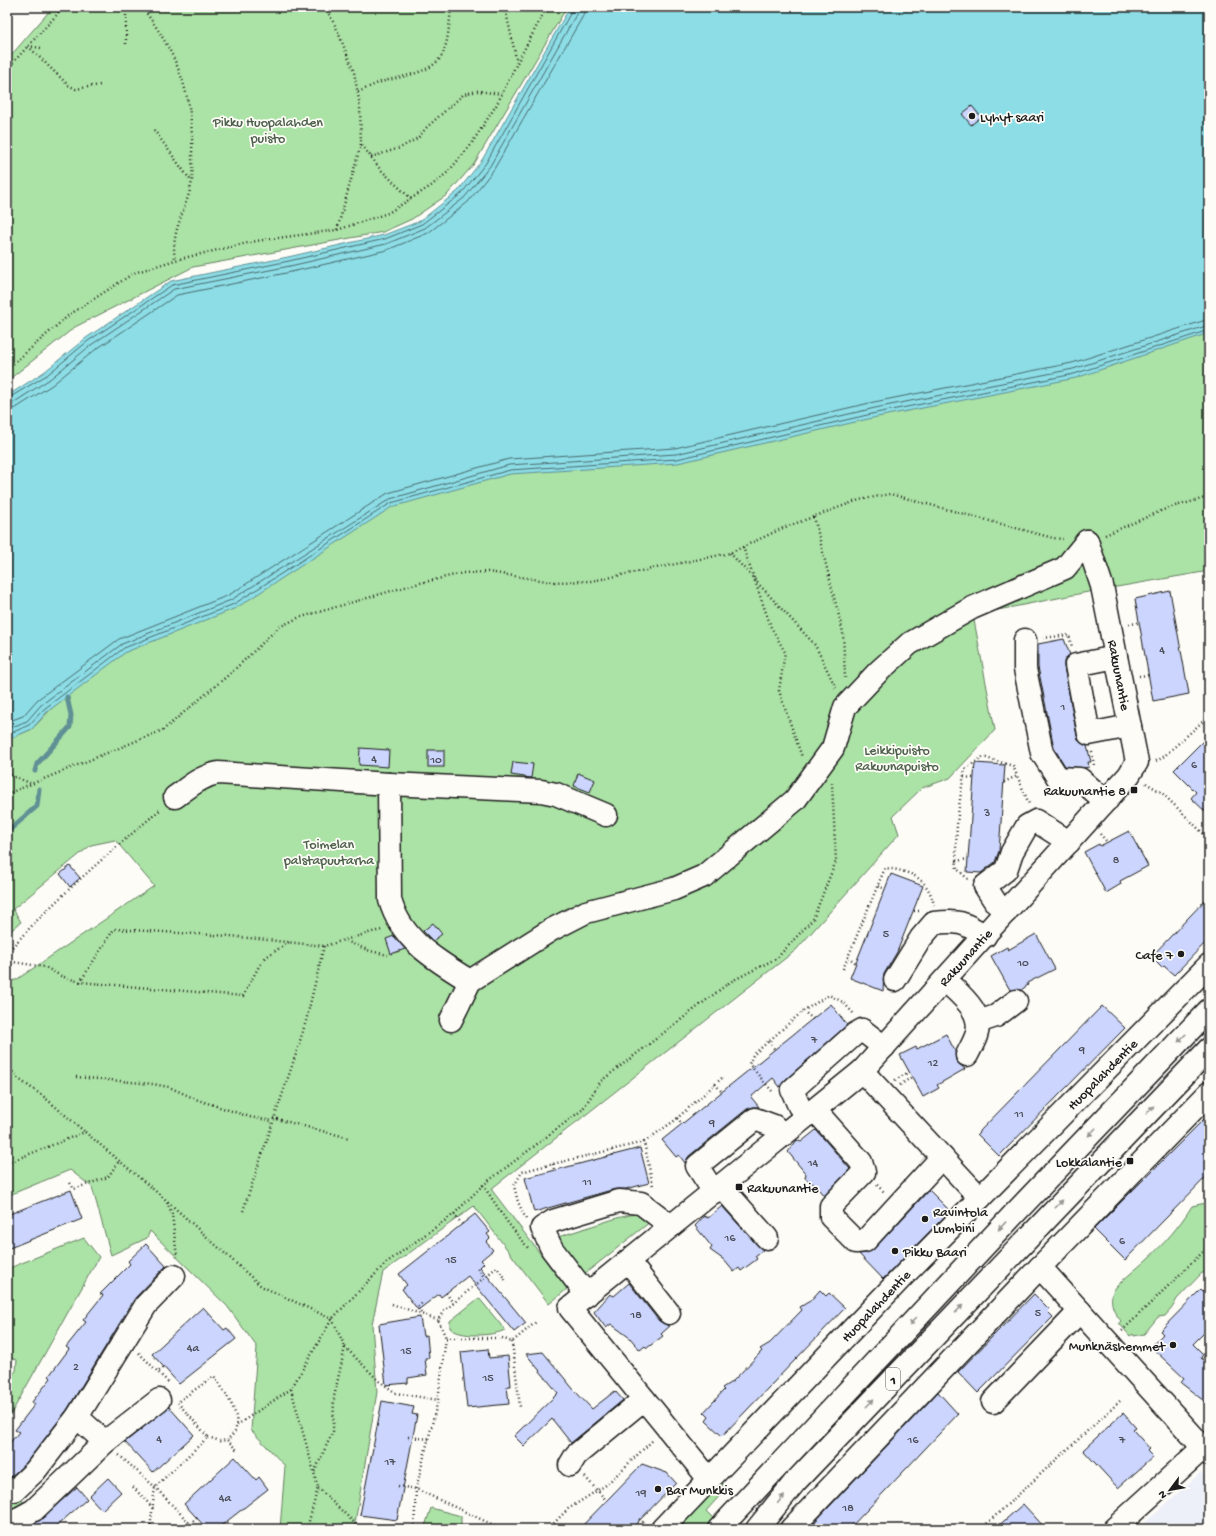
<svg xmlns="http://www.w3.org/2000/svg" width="1216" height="1536" viewBox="0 0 1216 1536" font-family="'Gochi Hand',sans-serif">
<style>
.built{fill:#eef0f9}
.green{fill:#abe2a5;stroke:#647f60}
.water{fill:#8cdde6;stroke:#5f9095}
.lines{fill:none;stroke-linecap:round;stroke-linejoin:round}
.shore{stroke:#49696d;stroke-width:1}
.stream{stroke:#5f9095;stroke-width:5}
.building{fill:#cbd5fd;stroke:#1c1c1c}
.minor-casing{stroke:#1c1c1c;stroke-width:25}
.major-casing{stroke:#1c1c1c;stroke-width:25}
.path{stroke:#1c1c1c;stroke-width:2.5;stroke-dasharray:1 3;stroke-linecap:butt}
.minor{stroke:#fdfcf7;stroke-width:22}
.major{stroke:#fdfcf7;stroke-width:22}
.oneway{fill:#989794}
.poi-dot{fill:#1c1c1c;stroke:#fdfcf7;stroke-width:1.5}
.labels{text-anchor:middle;stroke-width:3.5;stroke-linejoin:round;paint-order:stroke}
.number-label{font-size:12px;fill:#484a54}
.shield{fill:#fdfcf7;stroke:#605f5e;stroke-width:1}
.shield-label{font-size:13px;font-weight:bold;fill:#1c1c1c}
.poi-label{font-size:14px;fill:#1c1c1c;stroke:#fdfcf7;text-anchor:start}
.park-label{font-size:14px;fill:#4e614c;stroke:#fdfcf7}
.street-label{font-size:14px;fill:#1c1c1c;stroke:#fdfcf7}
</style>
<rect width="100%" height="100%" fill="#fdfcf7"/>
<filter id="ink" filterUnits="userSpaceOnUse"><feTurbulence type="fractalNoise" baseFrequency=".025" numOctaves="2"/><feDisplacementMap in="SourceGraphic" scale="8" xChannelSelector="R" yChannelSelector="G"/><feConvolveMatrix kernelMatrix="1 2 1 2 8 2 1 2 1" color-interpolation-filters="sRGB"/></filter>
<g filter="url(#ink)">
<!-- built -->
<polygon class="built" points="1201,1472 1209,1481 1209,1529 1138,1529"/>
<!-- green -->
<g class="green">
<polygon points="53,7 567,7 474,164 447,195 412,219 383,232 193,267 75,327 7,381 7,60"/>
<polygon points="1209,235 1209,571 1088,592 973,615 995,730 950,778 922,788 893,816 899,834 796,950 491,1189 567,1289 549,1304 474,1206 383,1272 372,1324 377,1392 354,1529 280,1529 285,1466 251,1430 257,1347 227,1306 150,1231 147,1238 111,1255 92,1187 70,1170 7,1196 7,981 16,980 154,886 115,840 91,845 13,909 21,922 7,934 7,740 32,729 52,708 108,566"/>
<path d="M1209,1202V1273H1202L1177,1299L1172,1308L1165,1316L1158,1317L1144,1334L1134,1336L1133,1334L1130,1336L1119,1323L1121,1321C1114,1312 1108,1301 1114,1290C1118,1283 1139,1267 1146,1260C1164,1244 1179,1227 1192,1206Z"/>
<polygon points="643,1212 650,1222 582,1276 577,1277 558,1237 617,1218"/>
<polygon points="84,1238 99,1257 7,1421 7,1379 16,1371 17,1360 7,1357 7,1269"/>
<path d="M479,1298L505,1330C493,1336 460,1338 450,1328V1321Z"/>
<polygon points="723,1480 723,1492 706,1511 715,1520 707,1529 677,1529"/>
<polygon points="10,1497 19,1497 27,1506 7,1516 7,1501"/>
<polygon points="431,1508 461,1516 461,1529 424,1529"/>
</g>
<!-- water -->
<polygon class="water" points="570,7 1209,7 1209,333 1076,378 877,417 678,463 510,474 392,507 236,608 126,652 47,712 32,729 7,740 7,396 44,372 86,338 171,281 288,257 384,235 420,221 458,191 482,160"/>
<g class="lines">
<!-- shore -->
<g class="shore">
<polyline points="7,399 47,375 88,341 172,285 289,261 385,239 422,224 461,194 486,163 574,7"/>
<polyline points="7,404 13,403 50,379 91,345 174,289 290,266 386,244 425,228 464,198 490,166 577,13 579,7"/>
<polyline points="7,410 16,408 52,385 95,350 177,295 291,272 387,250 428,233 468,202 494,169 583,16 585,7"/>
<polyline points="7,722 23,716 37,700 119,639 229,595 388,493 509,459 675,448 874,402 1072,363 1209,319"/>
<polyline points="7,729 27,721 41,705 122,644 231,600 390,499 509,465 676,454 875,408 1073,369 1209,325"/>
<polyline points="7,735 29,725 44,709 124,648 234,604 391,503 510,470 677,459 876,413 1074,374 1209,330"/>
</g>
<!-- stream -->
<g class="stream">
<polyline points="35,771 37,764 70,727 71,715 67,697"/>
<polyline points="7,832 37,806 39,789"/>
</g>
</g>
<!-- building -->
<g class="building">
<polygon points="972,106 981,117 971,125 962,114"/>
<polygon points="1170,591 1189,694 1153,701 1135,599"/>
<polygon points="1064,639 1070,655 1064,661 1064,667 1077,736 1080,742 1087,746 1091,762 1088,762 1089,767 1084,768 1065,766 1054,748 1038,667 1038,644"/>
<polygon points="1209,735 1209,815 1191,798 1196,792 1174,770"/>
<polygon points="360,748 389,750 388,767 359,765"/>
<rect x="428" y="750" width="16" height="17"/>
<polygon points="513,762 533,764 531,778 511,775"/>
<polygon points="975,763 1005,765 999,851 995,862 981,873 967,872"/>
<polygon points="578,773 595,780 590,792 574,786"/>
<polygon points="1129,831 1148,866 1120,881 1121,884 1106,893 1084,852 1099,844 1100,846"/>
<polygon points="70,866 80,878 70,887 60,874"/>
<polygon points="891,874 923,886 897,952 884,974 883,991 850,978"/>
<polygon points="1209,896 1209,939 1174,975 1164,966 1162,968 1151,957"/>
<polygon points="433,923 442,934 433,941 423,931"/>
<polygon points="1036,934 1055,969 1027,983 1028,985 1021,990 1010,990 991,956 1007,947 1008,950"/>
<polygon points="394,936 405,949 391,954 386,939"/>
<polygon points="831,1004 847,1025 784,1081 780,1087 773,1078 751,1097 759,1107 753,1107 747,1109 689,1156 685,1163 679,1155 676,1157 662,1140"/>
<polygon points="1102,1006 1125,1028 999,1156 977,1134"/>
<polygon points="946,1034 955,1051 956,1061 965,1069 937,1085 939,1088 923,1097 900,1055 916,1047 917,1049"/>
<polygon points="1209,1114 1209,1174 1125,1260 1094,1229"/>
<polygon points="816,1130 850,1169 824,1196 815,1185 805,1178 806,1174 788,1152 797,1140 801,1142"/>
<polygon points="640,1148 649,1183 626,1189 615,1189 534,1212 525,1178"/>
<polygon points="71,1190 82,1219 7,1249 7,1215"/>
<polygon points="929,1190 950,1211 883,1279 859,1254 867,1253 874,1249"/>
<polygon points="722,1206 758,1246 763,1250 755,1256 757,1259 741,1271 739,1268 734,1272 724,1260 710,1250 712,1247 695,1226 704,1216 708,1218"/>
<polygon points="475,1214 490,1232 487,1234 490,1238 486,1242 493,1250 481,1260 484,1263 480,1267 526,1323 514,1332 468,1276 441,1297 439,1294 418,1310 402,1289 407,1285 399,1274"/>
<polygon points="146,1244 166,1266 135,1298 67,1410 26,1463 7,1480 7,1446 19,1432 15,1430 35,1404 32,1402 51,1378 49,1376 69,1349 66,1347 86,1322 83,1320 103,1295 100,1294 130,1264 128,1261"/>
<polygon points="629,1283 659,1321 670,1326 661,1334 663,1336 647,1348 645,1346 640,1350 630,1338 611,1324 606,1328 594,1312 610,1294 614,1296"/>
<polygon points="1201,1289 1209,1297 1209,1328 1193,1344 1203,1354 1201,1358 1209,1364 1209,1405 1181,1383 1184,1378 1151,1347 1163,1334 1160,1331"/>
<polygon points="820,1290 826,1296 829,1293 845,1308 722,1436 706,1421 709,1417 704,1412 724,1390 722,1388 733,1381 762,1351 760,1349 770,1343 802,1310 800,1307 810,1301"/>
<polygon points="1034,1294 1050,1310 1048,1312 1053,1317 978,1393 958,1372"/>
<polygon points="203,1307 224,1330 227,1328 236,1339 179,1384 152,1354"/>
<polygon points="420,1317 423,1336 427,1335 429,1358 425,1358 427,1375 408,1378 408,1383 386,1385 379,1324"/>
<polygon points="488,1349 489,1358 508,1356 511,1386 507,1386 509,1404 467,1408 461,1352"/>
<polygon points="543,1352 574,1390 592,1409 615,1391 623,1400 571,1443 552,1419 524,1446 514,1436 558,1393 526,1354"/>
<polygon points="938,1392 958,1414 849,1529 808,1529"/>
<polygon points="382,1401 414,1407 412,1414 417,1415 397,1520 360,1515"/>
<polygon points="169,1407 194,1435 153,1472 125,1442"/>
<polygon points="1123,1413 1136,1428 1133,1430 1150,1449 1147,1451 1153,1457 1118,1488 1083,1450"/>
<polygon points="235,1457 256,1480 259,1477 268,1489 217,1529 207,1529 184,1504"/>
<polygon points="642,1464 667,1473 676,1483 631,1529 579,1529"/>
<polygon points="108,1478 121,1492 102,1510 89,1496"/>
<polygon points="77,1487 87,1499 53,1529 29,1529"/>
<polygon points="1023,1504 1046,1529 995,1529"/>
</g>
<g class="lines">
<defs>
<g id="minor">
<polyline points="1025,640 1025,669 1042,753 1058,778 1080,779 1096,793 1108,799"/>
<polyline points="1116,657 1076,665 1089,734 1130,726"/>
<path d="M389,784L390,900C401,940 437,961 470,981"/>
<path d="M175,797C189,787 201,776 218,773L389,784L541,791L556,794L606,815"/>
<polyline points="1006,912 996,903 985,886 1006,870 1012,852 1027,826 1036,821 1069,842"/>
<path d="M895,980L921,938L934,923C958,920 964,922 985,936"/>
<path d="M945,980C959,994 985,1012 976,1036C974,1042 970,1049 967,1055"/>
<polyline points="451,1020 470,981 551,930 586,912 674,889 704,876 795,800 833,748 845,707 878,672 909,644 972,608 1065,568 1087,541"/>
<polyline points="978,1022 996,1016 1016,1001"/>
<polyline points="862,1071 980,1198"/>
<polyline points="815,1110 861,1162 864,1172 831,1206 831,1217 856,1242 865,1241 942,1157"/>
<polyline points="807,1116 799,1106 792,1090 855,1034 862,1030 884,1047"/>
<polyline points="721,1186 767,1238"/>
<polyline points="714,1192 697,1166 755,1119 774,1126 783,1135"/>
<polyline points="628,1261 669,1313"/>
<polyline points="1040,1267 1209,1454"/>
<polyline points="587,1295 552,1249 542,1228 553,1221 619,1201 641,1203 671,1226"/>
<polyline points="993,1402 1080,1311"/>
<polyline points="77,1417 105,1442"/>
<polyline points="570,1465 576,1455 644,1399"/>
<path id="s1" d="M709,1479L570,1308L862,1071L1129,775L1137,762L1102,586L1087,541"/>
<polyline points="15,1490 35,1471 77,1417 146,1305 174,1276"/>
<polyline points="7,1525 34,1510 105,1442 159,1400"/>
<path id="s2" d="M662,1529L906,1273L1209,965"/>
<polyline points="791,1529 1040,1267 1209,1093"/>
<polyline points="1114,1529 1203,1448"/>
</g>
<g id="major">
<polyline points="719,1529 1014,1214 1209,1010"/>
<polyline points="757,1529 795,1482 1209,1049"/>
</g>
</defs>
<!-- minor casing -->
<use href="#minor" class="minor-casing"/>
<!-- major casing -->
<use href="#major" class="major-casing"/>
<!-- path -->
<g class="path">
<path d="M142,7C178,55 194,96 192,156C192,164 193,173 192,181C187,209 170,231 175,260"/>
<polyline points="325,7 336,27 354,72 360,106 361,144 337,230"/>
<polyline points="505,7 517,63"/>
<polyline points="126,44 126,7"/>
<polyline points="28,46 68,85 76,89 100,85"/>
<polyline points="28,46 41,48"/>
<polyline points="7,69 64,7"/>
<path d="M358,92C365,89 373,85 381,82C400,76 434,74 443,53C448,43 450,19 451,7"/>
<polyline points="154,130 191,181"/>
<polyline points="362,145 380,169 412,200"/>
<polyline points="371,157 400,148 418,138 426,128 464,94 477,91 502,94"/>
<polyline points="7,369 69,315 134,273 175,260 256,241 337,230 388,213 431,186 448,172 470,146 497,104 517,63 547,7"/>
<polyline points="814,517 843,632 845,678"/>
<polyline points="1105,535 1168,508 1209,497"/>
<polyline points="743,547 771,627 785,652 779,691 802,757"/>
<polyline points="730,553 815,645 836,688"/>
<polyline points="1129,624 1139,623"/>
<polyline points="1043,638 1069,635 1072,647"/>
<polyline points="1139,676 1149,675"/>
<polyline points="1092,752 1094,765"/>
<polyline points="1156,761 1162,758 1209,716"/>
<polyline points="7,774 30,783"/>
<polyline points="964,777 974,778"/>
<polyline points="1004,782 1017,776"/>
<polyline points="1146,783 1161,792 1209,839"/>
<polyline points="7,794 163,730 232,672 279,627 298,618 412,585 463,573 488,572 553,582 592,581 730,553 783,528 859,500 890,494 1053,538 1063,539"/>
<polyline points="1100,834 1107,842"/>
<polyline points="956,861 968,859"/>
<path d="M968,879L957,869C954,834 959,803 965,769L983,757L1013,766L1029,804"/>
<polyline points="878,886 885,889"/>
<polyline points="914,911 919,911"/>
<polyline points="346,941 370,951 388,955"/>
<path d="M7,953C53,900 108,854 161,809"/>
<polyline points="848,957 856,963"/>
<polyline points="7,961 45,967 61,976 80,982 243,996 258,968 266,957 289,942"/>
<path d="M843,969L885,868C911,871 928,878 934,905"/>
<polyline points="80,982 114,929 230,936 324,946 372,932 382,930"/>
<polyline points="803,1011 813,1019"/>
<polyline points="769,1041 775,1050"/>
<polyline points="7,1066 20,1080 43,1096 85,1132"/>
<polyline points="76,1077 153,1084 169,1087 198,1100 250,1117 272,1121"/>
<polyline points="895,1080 909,1072"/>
<polyline points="715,1084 722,1092"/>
<polyline points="900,1085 912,1077"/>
<polyline points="772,1091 749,1064 753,1055 803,1011 829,995 843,1002 854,1014"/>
<polyline points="273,1118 349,1138"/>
<polyline points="677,1118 682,1124"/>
<polyline points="644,1142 674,1121 722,1078"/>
<polyline points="612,1150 613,1155"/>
<polyline points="7,1163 85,1132 166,1200 261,1286 332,1319 345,1347 334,1397 333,1431 314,1473"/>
<polyline points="553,1164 554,1170"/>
<polyline points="70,1183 74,1189 108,1177 119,1161"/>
<polyline points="483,1185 508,1223 528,1248"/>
<polyline points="877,1185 885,1193"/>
<polyline points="167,1202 172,1214 177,1257"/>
<polyline points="243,1211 296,1054 306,1021 324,946"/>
<polyline points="454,1214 462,1224"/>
<polyline points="526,1219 518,1202 514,1186 522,1172 532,1169 644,1142 653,1186 651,1186"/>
<polyline points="478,1268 484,1277"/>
<polyline points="446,1293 453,1303"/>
<polyline points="392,1304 438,1320"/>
<polyline points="421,1313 417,1307 422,1303"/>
<polyline points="1122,1331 1209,1246"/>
<polyline points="446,1338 502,1338 512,1342 536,1322"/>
<polyline points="512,1342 520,1407"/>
<polyline points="345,1347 379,1381 396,1393 438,1400"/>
<polyline points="139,1353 169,1383"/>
<polyline points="159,1371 164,1367"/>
<path d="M179,1401L214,1376C223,1390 242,1414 235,1431C234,1434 230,1437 227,1440"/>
<polyline points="237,1425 291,1389"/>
<polyline points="208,1437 220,1441 227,1440 237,1450"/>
<polyline points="408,1437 429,1439"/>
<polyline points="119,1455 155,1487 195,1529"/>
<polyline points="585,1477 606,1500"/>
<polyline points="398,1486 416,1489 502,1529"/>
<polyline points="133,1487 153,1508"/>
<polyline points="318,1488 359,1527 373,1529"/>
<polyline points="639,1519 645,1524"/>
<polyline points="190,1524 197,1518"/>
<polyline points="150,1529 155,1487 208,1437 178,1403"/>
<polyline points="307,1529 318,1487 291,1389 332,1319 386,1263 454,1214 483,1185 582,1110 601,1081 730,982 777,958 813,919 836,861 832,783"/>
<polyline points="414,1529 416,1489 438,1400 446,1338 438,1320 443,1312 497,1267 506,1281"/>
<polyline points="548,1529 568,1509 606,1485 654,1439"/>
<polyline points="981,1529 1120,1401"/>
</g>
<!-- minor -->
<use href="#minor" class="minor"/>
<!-- major -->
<use href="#major" class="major"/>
</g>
<!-- one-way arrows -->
<defs><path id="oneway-solid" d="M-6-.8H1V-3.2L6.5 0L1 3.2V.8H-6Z"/></defs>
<g class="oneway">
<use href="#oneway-solid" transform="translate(1182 1038) rotate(134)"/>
<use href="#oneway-solid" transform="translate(1150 1110) rotate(-46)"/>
<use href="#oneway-solid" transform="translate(1092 1132) rotate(134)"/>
<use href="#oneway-solid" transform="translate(1059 1204) rotate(-46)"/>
<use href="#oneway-solid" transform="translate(1002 1226) rotate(133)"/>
<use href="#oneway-solid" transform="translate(959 1309) rotate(-47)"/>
<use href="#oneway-solid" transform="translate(913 1321) rotate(133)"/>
<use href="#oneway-solid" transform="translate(870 1403) rotate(-46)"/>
<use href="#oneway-solid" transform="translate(781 1499) rotate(-51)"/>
</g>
</g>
<!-- markers -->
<g class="poi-dot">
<circle cx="972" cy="116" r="4"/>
<rect x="1130" y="786" width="8" height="8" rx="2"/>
<circle cx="1181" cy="954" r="4"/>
<rect x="1126" y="1157" width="8" height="8" rx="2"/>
<rect x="735" y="1183" width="8" height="8" rx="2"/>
<circle cx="925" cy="1219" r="4"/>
<circle cx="895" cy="1251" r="4"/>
<circle cx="1173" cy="1345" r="4"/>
<circle cx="658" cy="1489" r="4"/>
</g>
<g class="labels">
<!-- number labels -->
<g class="number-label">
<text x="1162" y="653">4</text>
<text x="1063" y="710">1</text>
<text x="374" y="762">4</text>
<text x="436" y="763">10</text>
<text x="1194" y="768">6</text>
<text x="987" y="816">3</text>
<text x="1116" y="863">8</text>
<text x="886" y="937">5</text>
<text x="1023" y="966">10</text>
<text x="814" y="1043">7</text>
<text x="1082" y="1053">9</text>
<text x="933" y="1066">12</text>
<text x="1019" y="1117">11</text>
<text x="712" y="1126">9</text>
<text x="813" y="1166">14</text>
<text x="587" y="1185">11</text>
<text x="730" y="1241">16</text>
<text x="1122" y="1244">6</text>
<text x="451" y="1263">15</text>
<text x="1038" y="1316">5</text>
<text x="636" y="1318">18</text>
<text x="193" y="1351">4a</text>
<text x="406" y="1354">15</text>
<text x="76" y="1370">2</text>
<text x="488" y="1381">15</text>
<text x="159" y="1442">4</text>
<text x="913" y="1443">16</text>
<text x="1122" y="1443">7</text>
<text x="390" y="1465">17</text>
<text x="641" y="1496">19</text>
<text x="225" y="1501">4a</text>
<text x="848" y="1511">18</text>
</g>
<!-- shield labels -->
<rect class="shield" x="886" y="1368" width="14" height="22" rx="3"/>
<g class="shield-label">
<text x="893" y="1384">1</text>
</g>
<!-- poi labels -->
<g class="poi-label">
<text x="980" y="121">Lyhyt saari</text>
<text x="1126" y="795" text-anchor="end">Rakuunantie 8</text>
<text x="1173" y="959" text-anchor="end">Cafe 7</text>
<text x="1122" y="1166" text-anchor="end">Lokkalantie</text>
<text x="747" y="1192">Rakuunantie</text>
<text x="933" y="1216">Ravintola<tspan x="933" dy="16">Lumbini</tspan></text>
<text x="903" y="1256">Pikku Baari</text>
<text x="1165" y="1350" text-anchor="end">Munknäshemmet</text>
<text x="666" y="1494">Bar Munkkis</text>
</g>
<!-- park labels -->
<g class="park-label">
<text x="268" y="126">Pikku Huopalahden<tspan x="268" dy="16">puisto</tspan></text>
<text x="897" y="754">Leikkipuisto<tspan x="897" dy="16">Rakuunapuisto</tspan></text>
<text x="329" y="848">Toimelan<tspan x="329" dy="16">palstapuutarha</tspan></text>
</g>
<!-- street labels -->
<g class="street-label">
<text transform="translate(1120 675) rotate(79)" y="5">Rakuunantie</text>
<text dy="5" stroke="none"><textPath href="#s1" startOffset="750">Rakuunantie</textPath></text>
<text dy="5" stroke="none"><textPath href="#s2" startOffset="633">Huopalahdentie</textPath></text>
<text dy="5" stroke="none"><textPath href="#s2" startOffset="309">Huopalahdentie</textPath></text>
</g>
</g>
<!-- margin -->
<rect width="1216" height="1536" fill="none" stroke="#fdfcf7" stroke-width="24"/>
<rect x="12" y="12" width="1192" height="1512" fill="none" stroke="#1c1c1c" stroke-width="1.5" filter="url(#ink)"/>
<!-- north arrow -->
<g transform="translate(1170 1490) rotate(238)" stroke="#fdfcf7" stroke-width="3" paint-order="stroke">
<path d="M0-3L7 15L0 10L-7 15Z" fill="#1c1c1c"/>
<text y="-6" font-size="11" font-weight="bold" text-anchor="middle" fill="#1c1c1c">N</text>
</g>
</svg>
